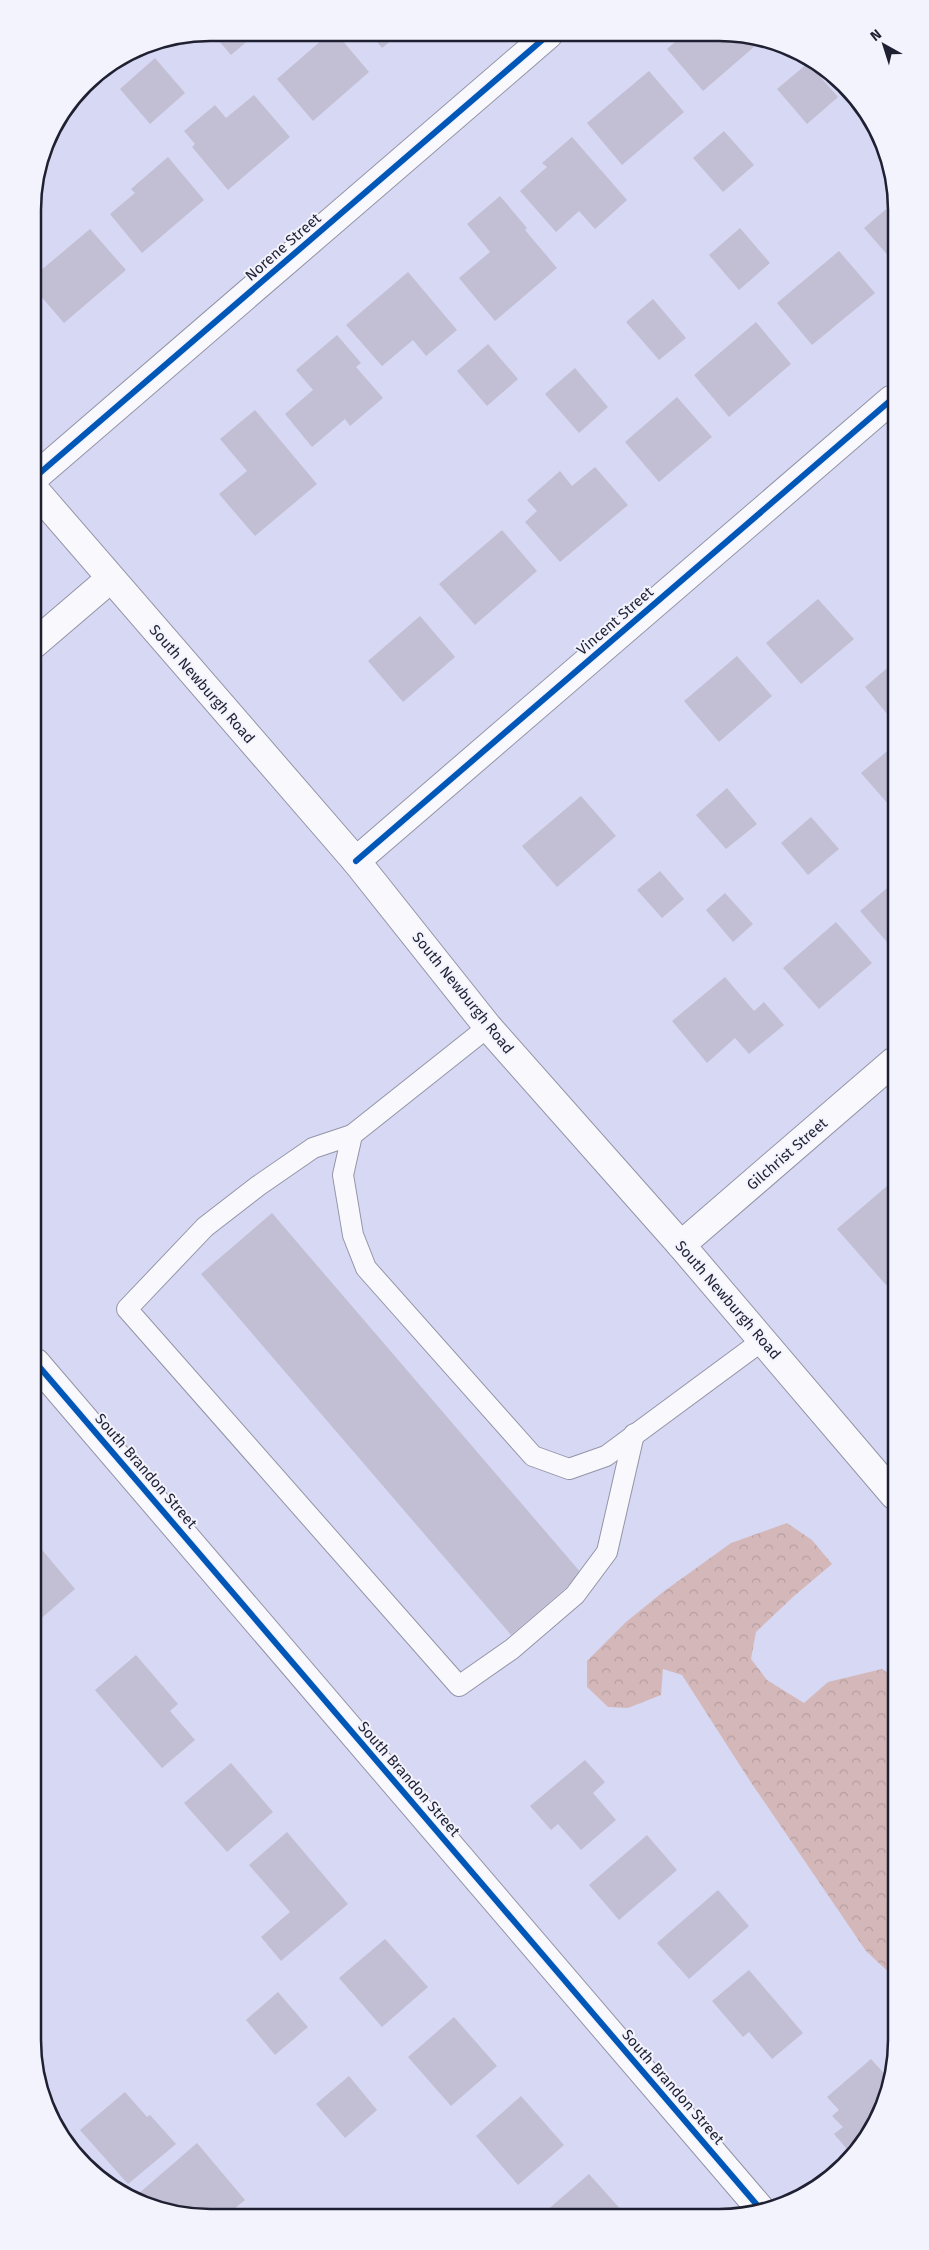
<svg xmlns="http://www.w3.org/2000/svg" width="929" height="2250" viewBox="0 0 929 2250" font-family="'Fira Sans',sans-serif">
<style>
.forest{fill:url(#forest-crowns)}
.building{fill:#c2bfd4}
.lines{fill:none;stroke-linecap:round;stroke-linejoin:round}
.service-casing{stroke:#9394a8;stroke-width:22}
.minor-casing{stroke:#9394a8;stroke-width:30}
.secondary-casing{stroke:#9394a8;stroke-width:30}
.service{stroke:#f9f9fd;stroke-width:20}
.minor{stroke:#f9f9fd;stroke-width:28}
.secondary{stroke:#f9f9fd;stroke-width:28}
.cycleway-casing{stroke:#f2f3fd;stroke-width:9}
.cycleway{stroke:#0057b8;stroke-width:6}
.labels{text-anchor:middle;stroke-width:4;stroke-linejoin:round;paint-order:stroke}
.street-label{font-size:15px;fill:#1f2032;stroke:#f2f3fd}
.rim{fill:none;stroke:#1f2032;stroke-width:2.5}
</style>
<defs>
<pattern id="forest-crowns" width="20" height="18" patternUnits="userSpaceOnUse" patternTransform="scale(1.25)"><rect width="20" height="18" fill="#d4b8b9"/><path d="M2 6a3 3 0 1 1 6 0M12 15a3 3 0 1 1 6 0" fill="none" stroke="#b69ea0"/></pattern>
</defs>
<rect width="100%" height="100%" fill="#d7d8f3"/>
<!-- forest -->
<polygon class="forest" points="787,1523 812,1540 832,1564 794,1596 756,1632 751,1659 767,1680 804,1703 828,1682 882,1669 895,1678 896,1979 866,1951 750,1781 682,1675 663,1669 661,1695 628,1708 608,1707 587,1687 587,1661 626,1622 663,1592 731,1543"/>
<!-- building -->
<g class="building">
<polygon points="212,33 257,33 231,55"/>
<polygon points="330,33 336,33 369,72 313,121 277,79"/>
<polygon points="370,33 399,34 382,48"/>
<polygon points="683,35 753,36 762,40 703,91 667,49"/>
<polygon points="155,58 185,93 150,124 120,89"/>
<polygon points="808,63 838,97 807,124 777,89"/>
<polygon points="649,71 684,112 622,165 587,123"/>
<polygon points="254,95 290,137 228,190 192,147 195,144 184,131 215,105 226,118"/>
<polygon points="724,131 754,165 723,192 693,158"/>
<polygon points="572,137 627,200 595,229 579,211 556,232 520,191 547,167 542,163"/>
<polygon points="168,157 204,200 142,253 110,214 135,193 131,189"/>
<polygon points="500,196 527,228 525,230 557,268 495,321 459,278 490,252 467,224"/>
<polygon points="891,205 891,259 864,228"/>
<polygon points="740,228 770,263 739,290 709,255"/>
<polygon points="90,229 126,270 64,323 33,287 33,277"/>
<polygon points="839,251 875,293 812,345 777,303"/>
<polygon points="408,272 457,330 426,356 413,340 382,366 346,325"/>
<polygon points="653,299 686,338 659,360 626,322"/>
<polygon points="756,322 791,364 729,417 694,375"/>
<polygon points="337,335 361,363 356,367 383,398 350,426 345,419 312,447 285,414 313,390 296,370"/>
<polygon points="488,344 518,379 487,406 457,371"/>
<polygon points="575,368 608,407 579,433 545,394"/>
<polygon points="677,397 712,437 659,482 625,442"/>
<polygon points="255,410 317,484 255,536 219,494 247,471 220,439"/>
<polygon points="595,467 628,505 560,562 525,522 537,511 527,500 560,471 572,486"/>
<polygon points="502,530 537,571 475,625 439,584"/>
<polygon points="818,599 854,639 801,684 766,643"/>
<polygon points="420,616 455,657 403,702 368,661"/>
<polygon points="737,656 772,696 719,742 684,701"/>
<polygon points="892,664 892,720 865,687"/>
<polygon points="891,748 892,802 889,805 861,773"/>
<polygon points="727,788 757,824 726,849 696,815"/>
<polygon points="581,796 616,836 557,887 522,846"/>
<polygon points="811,817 839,849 808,875 781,843"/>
<polygon points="660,871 684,899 662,918 637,890"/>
<polygon points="893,883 893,949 860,911"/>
<polygon points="725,893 753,924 733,942 706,910"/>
<polygon points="836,922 872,963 819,1009 783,968"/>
<polygon points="725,977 754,1011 764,1002 784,1025 749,1054 735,1038 707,1063 672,1021"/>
<polygon points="894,1180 894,1278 886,1285 837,1229"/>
<polygon points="272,1213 582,1574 511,1635 201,1274"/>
<polygon points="37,1544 75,1589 37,1622"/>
<polygon points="136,1655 178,1704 170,1711 195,1740 162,1768 95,1690"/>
<polygon points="585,1760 605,1782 593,1793 616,1820 581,1850 558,1824 551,1830 530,1806"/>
<polygon points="231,1763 273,1812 227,1852 184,1803"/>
<polygon points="287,1832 348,1904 281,1961 261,1937 290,1912 249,1865"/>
<polygon points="647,1835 677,1870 619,1920 589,1885"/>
<polygon points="718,1890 749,1926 689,1979 657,1943"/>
<polygon points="385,1939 428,1987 382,2027 339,1978"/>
<polygon points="749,1970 803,2033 772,2059 749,2032 743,2037 712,2001"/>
<polygon points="278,1992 308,2027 275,2055 246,2020"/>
<polygon points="454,2017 497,2066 451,2106 408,2057"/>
<polygon points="871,2059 890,2080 887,2097 860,2148 852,2155 834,2134 843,2127 832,2116 839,2110 827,2097"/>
<polygon points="349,2076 377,2110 345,2138 316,2104"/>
<polygon points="125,2092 147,2117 150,2115 176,2144 128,2184 80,2130"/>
<polygon points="521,2096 564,2145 518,2185 476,2136"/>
<polygon points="197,2143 245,2200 228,2214 176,2214 137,2195"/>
<polygon points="589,2174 623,2212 545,2212"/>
</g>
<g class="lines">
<defs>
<g id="service">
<polyline points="488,1027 352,1135 343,1175 353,1235 366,1268 533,1456 569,1469 606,1456 763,1340"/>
<polyline points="352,1135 313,1148 258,1186 205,1227 127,1309 459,1686 512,1649 575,1595 607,1552 634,1434"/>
</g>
<g id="minor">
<polyline points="34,478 548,35"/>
<polyline points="34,644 110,579"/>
<polyline points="356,861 891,400"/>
<polyline points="681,1245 893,1062"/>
<polyline points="36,1363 763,2212"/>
</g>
<polyline id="secondary" points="34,489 356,861 488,1027 681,1245 894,1495"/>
</defs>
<!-- service casing -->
<use href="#service" class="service-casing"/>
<!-- minor casing -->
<use href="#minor" class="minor-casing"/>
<!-- secondary casing -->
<use href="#secondary" class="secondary-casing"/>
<!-- service -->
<use href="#service" class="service"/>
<!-- minor -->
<use href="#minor" class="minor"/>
<!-- secondary -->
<use href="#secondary" class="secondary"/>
<defs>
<g id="cycleway">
<polyline points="34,478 548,35"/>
<polyline points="356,861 891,400"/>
<polyline points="36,1363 763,2212"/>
</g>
</defs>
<!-- cycleway casing -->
<use href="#cycleway" class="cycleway-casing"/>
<!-- cycleway -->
<use href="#cycleway" class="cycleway"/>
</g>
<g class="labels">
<!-- street labels -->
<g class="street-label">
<text transform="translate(283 247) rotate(-41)" y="5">Norene Street</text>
<text transform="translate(615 621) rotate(-41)" y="5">Vincent Street</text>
<text transform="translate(202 684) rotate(49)" y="5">South Newburgh Road</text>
<text transform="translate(463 993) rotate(51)" y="5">South Newburgh Road</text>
<text transform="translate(787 1154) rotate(-41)" y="5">Gilchrist Street</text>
<text transform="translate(728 1300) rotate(49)" y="5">South Newburgh Road</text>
<text transform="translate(146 1471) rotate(49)" y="5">South Brandon Street</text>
<text transform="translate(409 1779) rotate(49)" y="5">South Brandon Street</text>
<text transform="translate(673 2087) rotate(49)" y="5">South Brandon Street</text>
</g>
</g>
<!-- crop -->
<path d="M0 0H929V2250H0ZM210 41H719A169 169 0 0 1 888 210V2040A169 169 0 0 1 719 2209H210A169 169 0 0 1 41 2040V210A169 169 0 0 1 210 41Z" fill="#f2f3fd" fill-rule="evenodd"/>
<path class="rim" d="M210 41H719A169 169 0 0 1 888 210V2040A169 169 0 0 1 719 2209H210A169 169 0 0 1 41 2040V210A169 169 0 0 1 210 41Z"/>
<!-- north arrow -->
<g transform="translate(884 45) rotate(321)" stroke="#f2f3fd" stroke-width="4" paint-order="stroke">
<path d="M0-4L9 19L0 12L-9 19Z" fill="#1f2032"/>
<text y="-8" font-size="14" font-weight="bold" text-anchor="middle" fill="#1f2032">N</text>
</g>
</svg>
